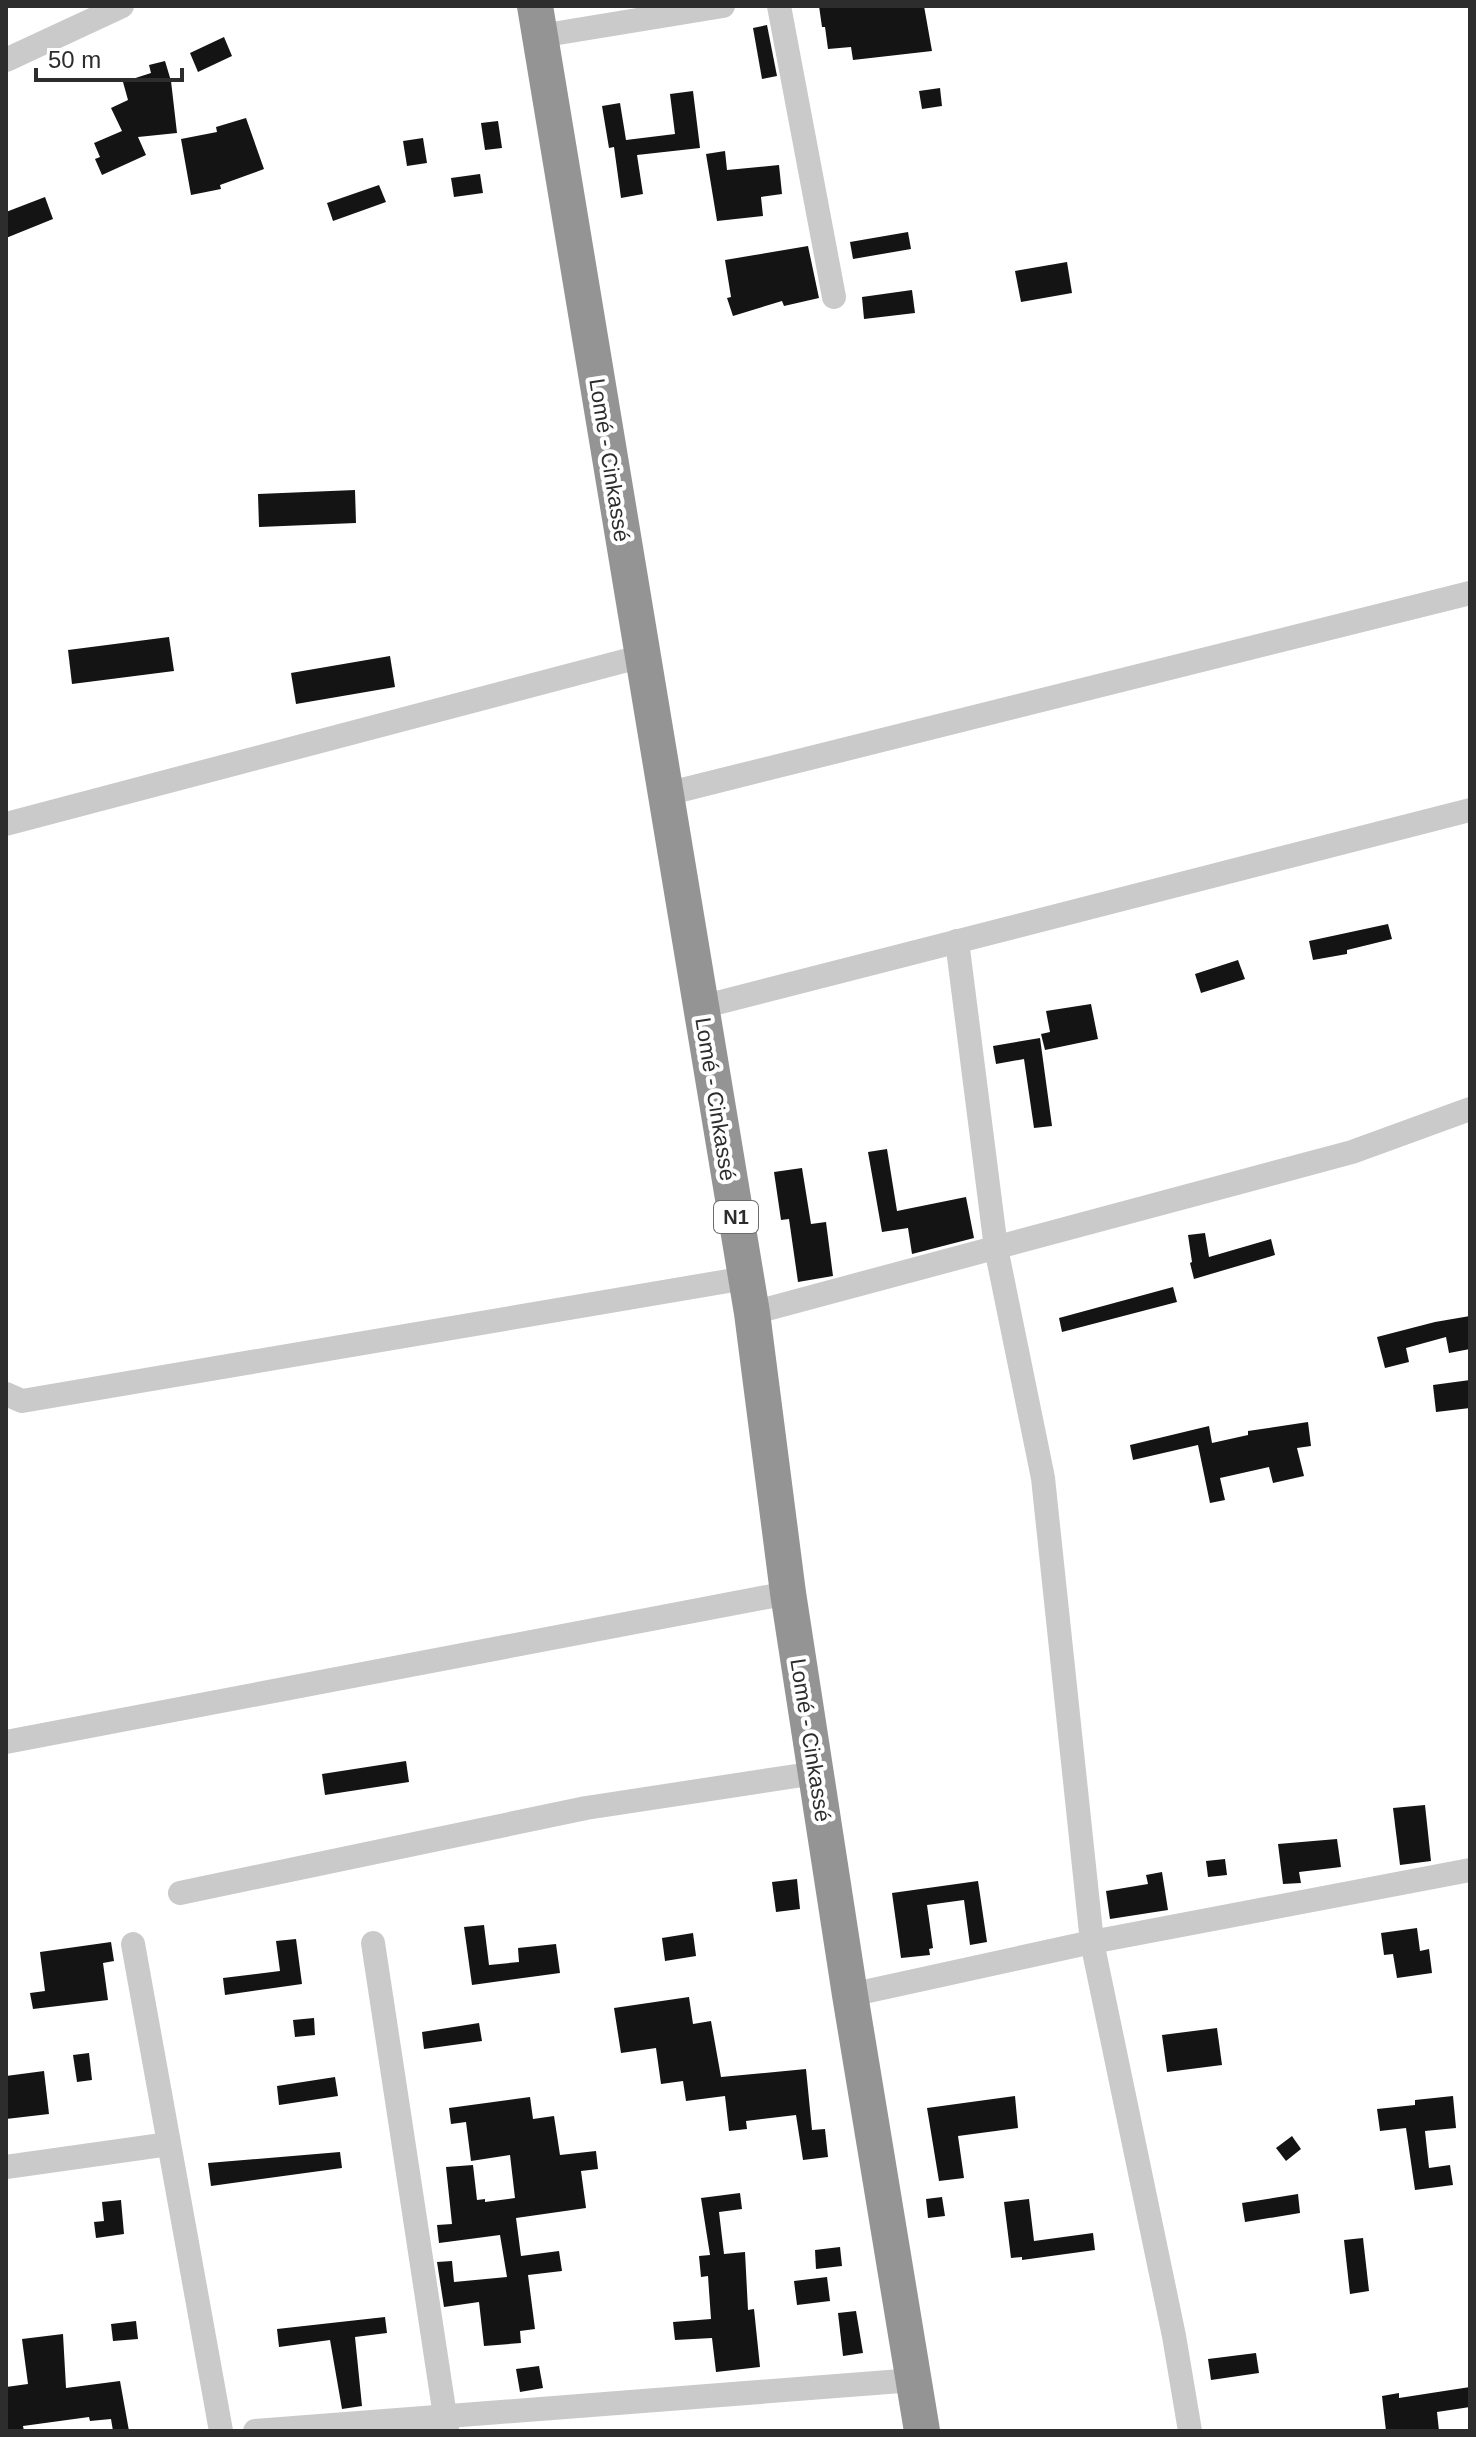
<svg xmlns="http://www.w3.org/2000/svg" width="1476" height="2437" viewBox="0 0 1476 2437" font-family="Arial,sans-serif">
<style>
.building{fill:#141414}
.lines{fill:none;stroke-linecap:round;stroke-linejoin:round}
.minor{stroke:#cacaca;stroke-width:24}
.highway{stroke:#949494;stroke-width:36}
.labels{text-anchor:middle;stroke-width:8;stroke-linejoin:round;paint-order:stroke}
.shield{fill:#fff;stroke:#6c6c6c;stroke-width:2}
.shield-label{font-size:20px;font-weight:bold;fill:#2d2d2d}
.street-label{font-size:22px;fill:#2d2d2d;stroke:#fff}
</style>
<rect width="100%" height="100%" fill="#fff"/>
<!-- building -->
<g class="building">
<polygon points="819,6 924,6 932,51 853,60 851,47 828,49 825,27 822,27"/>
<polygon points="767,25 777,76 762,79 753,28"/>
<polygon points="224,37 232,56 198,72 190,53"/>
<polygon points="165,61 171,81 177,133 138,137 146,155 102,175 95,159 100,157 94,143 122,131 111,108 128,100 123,82 151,73 149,65"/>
<polygon points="940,88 942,106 922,109 919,91"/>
<polygon points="693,91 700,148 637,155 643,194 621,198 614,147 609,148 602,106 620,103 626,140 675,134 670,94"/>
<polygon points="246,118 264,169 220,185 221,189 191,195 181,139 217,132 216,127"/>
<polygon points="498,121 502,148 485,150 481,123"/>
<polygon points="423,138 427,163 407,166 403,141"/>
<polygon points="725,151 727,170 779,165 782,194 761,197 763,216 717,221 706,154"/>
<polygon points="480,174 483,193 454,197 451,178"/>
<polygon points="379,185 386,202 333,221 327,203"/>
<polygon points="45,197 53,219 6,238 6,212"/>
<polygon points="908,232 911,249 853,259 850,242"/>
<polygon points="808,246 819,298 784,306 782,301 733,316 727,298 731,297 725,260"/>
<polygon points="1067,262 1072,293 1021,302 1015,271"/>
<polygon points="912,290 915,313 864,319 862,297"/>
<polygon points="355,490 356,523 259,527 258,494"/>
<polygon points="169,637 174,671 72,684 68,650"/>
<polygon points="390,656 395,687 296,704 291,673"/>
<polygon points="1388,924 1392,939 1347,950 1347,954 1313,960 1309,941"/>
<polygon points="1238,960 1245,979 1201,993 1195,974"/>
<polygon points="1091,1004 1098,1039 1045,1050 1041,1034 1050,1032 1046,1011"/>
<polygon points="1040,1038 1052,1126 1034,1128 1024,1059 996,1064 993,1046"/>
<polygon points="887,1149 897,1211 966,1197 974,1238 912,1254 908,1228 882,1232 868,1152"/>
<polygon points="802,1168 811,1224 826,1222 833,1276 798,1282 789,1219 781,1220 774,1172"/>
<polygon points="1205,1233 1209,1257 1271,1239 1275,1255 1194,1279 1190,1263 1192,1262 1188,1235"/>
<polygon points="1173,1287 1177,1302 1062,1332 1059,1318"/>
<polygon points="1470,1316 1470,1349 1449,1353 1446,1337 1406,1348 1409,1362 1385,1368 1377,1337 1435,1322"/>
<polygon points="1470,1380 1470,1408 1436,1412 1433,1385"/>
<polygon points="1308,1422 1311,1446 1297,1448 1304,1476 1273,1483 1269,1467 1220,1478 1225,1500 1210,1503 1198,1445 1133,1460 1130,1445 1209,1426 1212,1443 1248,1435 1248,1431"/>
<polygon points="406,1761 409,1782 325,1795 322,1774"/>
<polygon points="1425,1805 1431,1861 1400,1865 1393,1808"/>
<polygon points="1337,1839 1341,1867 1299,1872 1301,1883 1283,1884 1278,1844"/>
<polygon points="1225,1859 1227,1875 1208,1877 1206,1861"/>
<polygon points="1162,1872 1168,1910 1110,1919 1106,1891 1148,1884 1146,1875"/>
<polygon points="797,1879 800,1909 776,1912 772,1882"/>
<polygon points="978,1881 987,1942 970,1945 964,1900 927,1905 933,1948 929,1949 930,1955 901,1958 892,1893"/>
<polygon points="484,1925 489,1965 519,1962 518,1948 556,1944 560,1973 472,1985 464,1927"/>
<polygon points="1417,1928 1420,1951 1429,1949 1432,1973 1397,1978 1393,1954 1384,1955 1381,1933"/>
<polygon points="693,1933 696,1956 665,1961 662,1938"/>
<polygon points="296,1939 302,1984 225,1995 223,1978 280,1971 276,1941"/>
<polygon points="111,1942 114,1961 103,1963 108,2000 33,2009 30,1993 45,1991 40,1952"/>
<polygon points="689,1997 693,2024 711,2021 721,2077 806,2069 812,2130 825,2129 828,2157 803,2160 796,2115 746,2121 747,2129 729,2131 725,2096 686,2101 683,2081 661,2084 656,2048 621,2053 614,2008"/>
<polygon points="314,2018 315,2035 295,2037 293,2020"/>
<polygon points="479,2023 482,2041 424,2049 422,2032"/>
<polygon points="1217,2028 1222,2065 1167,2072 1162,2035"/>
<polygon points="89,2053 92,2080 77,2082 73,2055"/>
<polygon points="44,2071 49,2114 6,2119 6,2076"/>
<polygon points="335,2077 338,2096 279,2105 277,2086"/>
<polygon points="1015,2096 1018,2128 958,2136 964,2178 939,2181 927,2108"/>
<polygon points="1453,2096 1456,2128 1425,2131 1429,2168 1450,2165 1453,2185 1415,2190 1406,2128 1380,2131 1377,2109 1415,2105 1415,2100"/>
<polygon points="530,2097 533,2119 554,2116 560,2155 596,2151 598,2169 581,2171 586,2208 516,2218 521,2256 559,2251 562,2271 528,2275 535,2329 520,2331 521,2343 484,2346 479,2302 444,2307 437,2262 452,2261 454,2282 507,2277 500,2235 439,2243 437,2225 452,2224 446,2167 473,2165 477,2200 485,2199 485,2202 515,2198 510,2155 471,2161 466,2122 451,2124 449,2108"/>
<polygon points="1292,2136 1301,2149 1286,2161 1276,2148"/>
<polygon points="340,2152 342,2168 211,2186 208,2163"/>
<polygon points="740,2193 742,2209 719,2212 724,2254 745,2252 748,2310 754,2309 760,2367 716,2372 712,2338 675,2340 673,2322 711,2319 708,2276 701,2277 699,2256 710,2255 701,2198"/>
<polygon points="1298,2194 1300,2213 1245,2222 1242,2203"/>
<polygon points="942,2197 945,2216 928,2218 926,2199"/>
<polygon points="1029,2199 1034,2241 1093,2233 1095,2250 1022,2260 1022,2257 1011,2258 1004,2202"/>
<polygon points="121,2200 124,2234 96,2238 94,2222 104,2221 102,2202"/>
<polygon points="1363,2238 1369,2291 1350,2294 1344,2240"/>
<polygon points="840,2247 842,2266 816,2269 815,2250"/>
<polygon points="827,2277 830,2301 797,2305 794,2281"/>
<polygon points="856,2311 863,2353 843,2356 838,2313"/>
<polygon points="385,2317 387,2333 355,2337 362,2406 342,2409 330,2340 279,2347 277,2329"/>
<polygon points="136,2321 138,2339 113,2341 111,2324"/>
<polygon points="63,2334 66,2388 120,2381 129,2431 113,2431 111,2419 90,2421 89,2417 23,2426 24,2431 6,2431 6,2387 28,2384 22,2339"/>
<polygon points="1256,2353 1259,2373 1211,2380 1208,2359"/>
<polygon points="539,2366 543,2388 520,2392 516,2369"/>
<polygon points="1470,2387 1470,2407 1437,2412 1439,2431 1386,2431 1382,2396 1399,2393 1399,2398"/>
</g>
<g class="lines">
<!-- minor -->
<g class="minor">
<polyline points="779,6 834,297"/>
<polyline points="540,36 723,6"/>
<polyline points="6,60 122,6"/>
<polyline points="666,794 1470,593"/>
<polyline points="6,824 643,656"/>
<polyline points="957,941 996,1248 1043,1478 1092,1942 1174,2336 1190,2431"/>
<polyline points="701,1007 1470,810"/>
<polyline points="752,1313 1352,1152 1470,1109"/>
<polyline points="6,1394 22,1401 746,1278"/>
<polyline points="6,1742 788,1593"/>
<polyline points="180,1893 586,1808 816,1773"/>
<polyline points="373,1943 447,2429"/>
<polyline points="133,1944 221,2431"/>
<polyline points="850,1995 1092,1942 1470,1870"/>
<polyline points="6,2167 169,2144"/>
<polyline points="255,2431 914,2380"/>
</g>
<!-- highway -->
<polyline class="highway" points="535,6 752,1313 788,1593 850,1995 922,2431"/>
</g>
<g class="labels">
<!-- shield labels -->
<rect class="shield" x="714" y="1201" width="44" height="32" rx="6"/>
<g class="shield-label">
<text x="736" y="1224">N1</text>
</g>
<!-- street labels -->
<g class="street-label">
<text transform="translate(610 460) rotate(81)" y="8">Lomé - Cinkassé</text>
<text transform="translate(716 1099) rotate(81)" y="8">Lomé - Cinkassé</text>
<text transform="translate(811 1740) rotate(81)" y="8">Lomé - Cinkassé</text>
</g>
</g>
<!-- border -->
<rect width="1476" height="2437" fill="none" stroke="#2d2d2d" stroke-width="16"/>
<!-- scale -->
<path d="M36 68v12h146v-12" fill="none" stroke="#2d2d2d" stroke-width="4"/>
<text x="48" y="68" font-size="24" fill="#2d2d2d" stroke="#ffffff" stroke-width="6" paint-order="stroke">50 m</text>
</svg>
